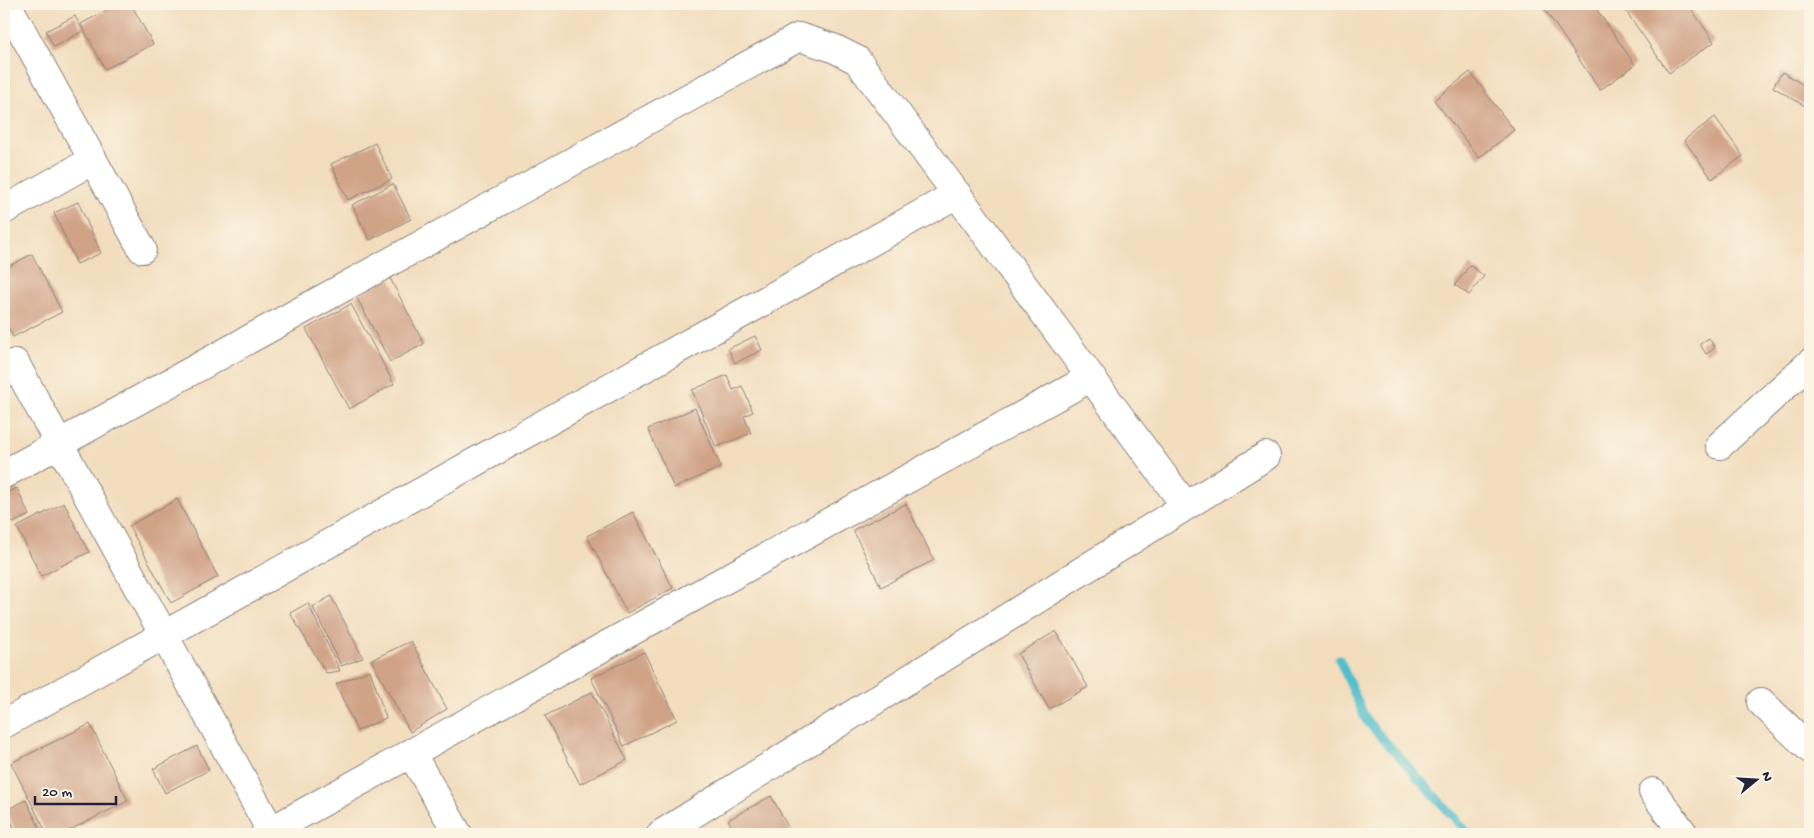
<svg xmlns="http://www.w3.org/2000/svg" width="1814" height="838" viewBox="0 0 1814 838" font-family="'Gochi Hand',sans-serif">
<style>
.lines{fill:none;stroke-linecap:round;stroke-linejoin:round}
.stream{stroke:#52becc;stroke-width:9}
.building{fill:#d0a387}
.minor-casing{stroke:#8a807c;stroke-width:30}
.minor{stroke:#fff;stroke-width:28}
</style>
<rect width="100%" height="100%" fill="#fcf5e5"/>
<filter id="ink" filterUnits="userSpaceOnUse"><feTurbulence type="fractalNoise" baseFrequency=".02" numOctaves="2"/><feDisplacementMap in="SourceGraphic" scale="10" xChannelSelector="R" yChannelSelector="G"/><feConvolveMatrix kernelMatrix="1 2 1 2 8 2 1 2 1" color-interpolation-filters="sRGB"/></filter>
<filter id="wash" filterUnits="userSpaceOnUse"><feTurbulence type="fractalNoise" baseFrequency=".0096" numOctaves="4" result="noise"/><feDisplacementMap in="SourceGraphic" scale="20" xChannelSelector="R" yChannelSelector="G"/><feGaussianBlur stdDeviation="1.12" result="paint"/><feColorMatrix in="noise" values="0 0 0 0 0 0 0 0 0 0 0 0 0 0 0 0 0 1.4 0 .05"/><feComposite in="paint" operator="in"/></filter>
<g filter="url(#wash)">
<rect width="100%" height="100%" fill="#f2ddbd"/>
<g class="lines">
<!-- stream -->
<polyline class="stream" points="1339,659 1366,720 1469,834"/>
</g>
<g id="blocks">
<!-- building -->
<g class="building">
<polygon points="118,4 131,4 153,44 105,69 81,24"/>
<polygon points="1541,4 1593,4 1635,65 1600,90"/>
<polygon points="1621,4 1688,4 1714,42 1669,73"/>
<polygon points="1717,4 1728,4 1720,9"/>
<polygon points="75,16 83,31 54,47 46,31"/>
<polygon points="1470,72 1514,130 1479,158 1434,100"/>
<polygon points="1782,72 1810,89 1810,98 1805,106 1773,87"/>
<polygon points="1715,117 1743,156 1712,179 1684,140"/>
<polygon points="375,143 392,179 348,200 331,164"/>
<polygon points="393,184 411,219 370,240 352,205"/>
<polygon points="78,202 101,253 77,264 54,213"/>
<polygon points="32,254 62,312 13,337 4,318 4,269"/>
<polygon points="1470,265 1484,276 1469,295 1455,285"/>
<polygon points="390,278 424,344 390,362 356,296"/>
<polygon points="351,304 394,384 349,409 306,329"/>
<polygon points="755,336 762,350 735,363 728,349"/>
<polygon points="1709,338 1715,348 1706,354 1700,344"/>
<polygon points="727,375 733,390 742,386 753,412 744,416 751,433 716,447 692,390"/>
<polygon points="695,408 721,467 674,488 648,429"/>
<polygon points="17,488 29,515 13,523 4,504 4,494"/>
<polygon points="177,499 218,577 171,603 129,526"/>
<polygon points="64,503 89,552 41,576 17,527"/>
<polygon points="906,504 934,560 881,587 853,530"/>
<polygon points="633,512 673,588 627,613 587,536"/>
<polygon points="331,596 363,658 341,666 313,607"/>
<polygon points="308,603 340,671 326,673 290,613"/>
<polygon points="1056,631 1088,687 1049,709 1018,654"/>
<polygon points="411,641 447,709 410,732 371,660"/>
<polygon points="644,652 677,720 624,746 591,678"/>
<polygon points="370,670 386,718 357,731 336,684"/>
<polygon points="592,692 627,760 580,784 545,716"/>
<polygon points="90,724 128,801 62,834 47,834 11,763"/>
<polygon points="197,746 209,770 165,793 153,769"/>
<polygon points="771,796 792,834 736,834 728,820"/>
<polygon points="26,800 41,831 33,834 17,834 6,810"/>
</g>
</g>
</g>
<g filter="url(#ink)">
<use href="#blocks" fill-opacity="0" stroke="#8a807c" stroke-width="1"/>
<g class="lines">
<defs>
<g id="minor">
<polyline points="7,4 142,249"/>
<polyline points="4,210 93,160"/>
<polyline points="15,363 271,831"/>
<polyline points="1720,445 1810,363"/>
<path d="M4,474L799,37L833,48L857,60C968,207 1075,357 1185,505"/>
<polyline points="1761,702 1810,749"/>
<polyline points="4,724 957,194"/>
<polyline points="411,753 458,834"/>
<polyline points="1653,792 1684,834"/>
<polyline points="265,834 1090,378"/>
<polyline points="661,834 1266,456"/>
</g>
</defs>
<!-- minor casing -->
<use href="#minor" class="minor-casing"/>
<!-- minor -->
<use href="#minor" class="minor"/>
</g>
</g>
<!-- margin -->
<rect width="1814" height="838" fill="none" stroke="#fcf5e5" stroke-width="20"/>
<!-- north arrow -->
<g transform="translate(1756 780) rotate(72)" stroke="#fcf5e5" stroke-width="4" paint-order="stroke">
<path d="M0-4L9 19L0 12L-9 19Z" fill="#22223b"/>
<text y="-8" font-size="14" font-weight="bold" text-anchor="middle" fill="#22223b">N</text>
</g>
<!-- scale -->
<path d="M35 796v8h81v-8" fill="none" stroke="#22223b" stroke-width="2.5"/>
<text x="42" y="796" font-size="15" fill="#22223b" stroke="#fcf5e5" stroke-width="4" paint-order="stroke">20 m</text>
</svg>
